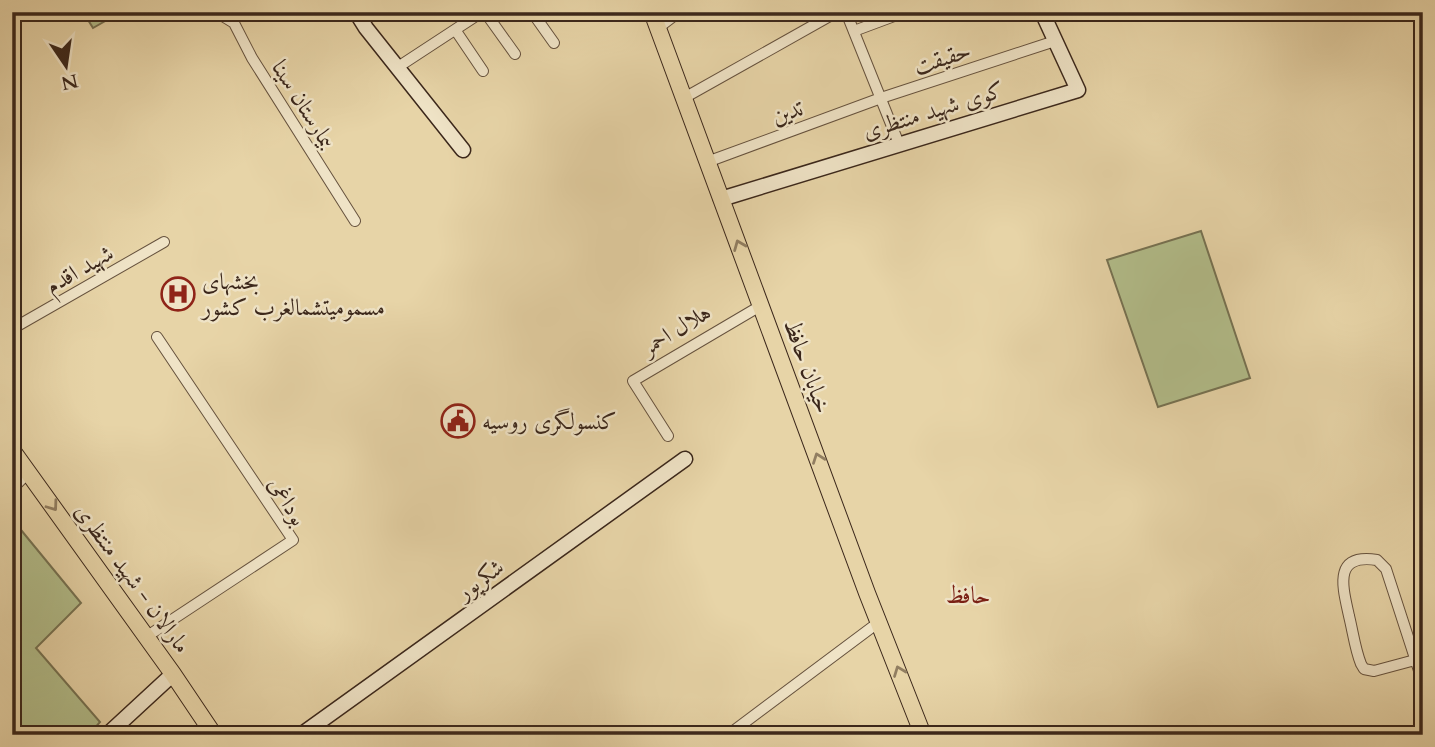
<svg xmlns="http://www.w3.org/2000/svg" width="1435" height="747" viewBox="0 0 1435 747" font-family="Cardo,Amiri,serif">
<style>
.green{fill:#b2bd8a;stroke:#767252;stroke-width:2}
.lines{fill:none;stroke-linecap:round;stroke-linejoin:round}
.street-casing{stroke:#66523e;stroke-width:12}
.secondary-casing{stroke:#3b271b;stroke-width:17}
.primary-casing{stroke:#3b271b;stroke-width:18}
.highway-casing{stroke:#3b271b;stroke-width:20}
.street{stroke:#efe3c6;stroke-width:10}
.secondary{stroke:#efe3c6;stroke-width:14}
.primary{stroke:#e7d4a7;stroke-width:16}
.highway{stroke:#e7d4a7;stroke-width:18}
.oneway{stroke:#917e61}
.labels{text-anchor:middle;stroke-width:5;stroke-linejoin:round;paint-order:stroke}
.street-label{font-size:23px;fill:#3b271b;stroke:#efe3c6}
.poi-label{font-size:23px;fill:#3b271b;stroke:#efe3c6;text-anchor:start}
.neighbourhood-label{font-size:24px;fill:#7a1f14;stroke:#efe3c6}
</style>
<rect width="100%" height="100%" fill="#e7d4a7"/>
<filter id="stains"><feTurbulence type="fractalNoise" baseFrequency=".00286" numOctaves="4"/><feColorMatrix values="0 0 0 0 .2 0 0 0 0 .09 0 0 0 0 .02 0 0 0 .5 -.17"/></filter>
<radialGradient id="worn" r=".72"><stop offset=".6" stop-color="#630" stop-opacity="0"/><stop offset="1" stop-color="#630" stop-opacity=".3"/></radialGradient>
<!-- green -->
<g class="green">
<polygon points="83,12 121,12 93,28"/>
<polygon points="1201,231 1250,378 1158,407 1107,260"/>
<polygon points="12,519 81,603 36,648 100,722 89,735 12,735"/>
</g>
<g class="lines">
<defs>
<g id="street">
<polyline points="216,12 234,23 252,58 355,221"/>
<polyline points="485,12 515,54"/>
<polyline points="532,12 554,43"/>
<polyline points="846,12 899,144"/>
<polyline points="658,28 679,12"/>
<polyline points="456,31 483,71"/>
<polyline points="854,31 905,12"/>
<polyline points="398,67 482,12"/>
<polyline points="684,98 837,12"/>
<polyline points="707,162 881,98 1055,41"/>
<polyline points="12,329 164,242"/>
<polyline points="668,436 633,381 762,305"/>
<polyline points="12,489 28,473"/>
<polyline points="146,637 293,540 157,337"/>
<path d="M1415,660L1374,671L1364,669L1361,664C1355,649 1353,632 1349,616C1343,588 1332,553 1377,560L1386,569L1423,683"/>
<polyline points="728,735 879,622"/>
</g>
<g id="secondary">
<polyline points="356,12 366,28 463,150"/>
<polyline points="721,199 1078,90 1042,12"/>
<polyline points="107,735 173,674"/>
<polyline points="301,735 685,459"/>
</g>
<g id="primary">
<polyline points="652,12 867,593 923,735"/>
<polyline points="12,450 173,674 214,735"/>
<polyline points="1421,735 1423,734"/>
</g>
<polyline id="highway" points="12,16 19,12"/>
</defs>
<!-- street casing -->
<use href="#street" class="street-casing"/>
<!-- secondary casing -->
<use href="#secondary" class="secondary-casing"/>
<!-- primary casing -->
<use href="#primary" class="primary-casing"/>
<!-- highway casing -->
<use href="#highway" class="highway-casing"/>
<!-- street -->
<use href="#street" class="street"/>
<!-- secondary -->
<use href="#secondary" class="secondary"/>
<!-- primary -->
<use href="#primary" class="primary"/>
<!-- highway -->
<use href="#highway" class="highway"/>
</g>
<!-- one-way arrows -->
<defs><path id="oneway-chevron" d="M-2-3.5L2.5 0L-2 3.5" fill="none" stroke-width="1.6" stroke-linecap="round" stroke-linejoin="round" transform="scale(1.75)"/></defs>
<g class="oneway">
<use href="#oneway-chevron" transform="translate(739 245) rotate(-112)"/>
<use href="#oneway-chevron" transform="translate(818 458) rotate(-110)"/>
<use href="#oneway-chevron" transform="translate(53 506) rotate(54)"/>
<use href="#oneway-chevron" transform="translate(899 671) rotate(-111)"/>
</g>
<!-- icons -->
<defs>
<symbol id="hospital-ring" viewBox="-11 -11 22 22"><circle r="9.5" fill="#efe3c6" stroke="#8f2418" stroke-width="1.5"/><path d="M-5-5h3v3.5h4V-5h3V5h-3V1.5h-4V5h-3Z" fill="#8f2418"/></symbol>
<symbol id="civic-ring" viewBox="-11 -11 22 22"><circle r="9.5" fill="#efe3c6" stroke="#8f2418" stroke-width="1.5"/><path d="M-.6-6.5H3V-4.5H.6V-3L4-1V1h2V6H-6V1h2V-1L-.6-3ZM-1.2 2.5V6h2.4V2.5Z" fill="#8f2418"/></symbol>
</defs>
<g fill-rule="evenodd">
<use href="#hospital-ring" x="159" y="275" width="38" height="38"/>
<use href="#civic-ring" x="439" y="402" width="38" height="38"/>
</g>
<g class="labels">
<!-- street labels -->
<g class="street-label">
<text transform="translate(942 58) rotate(-18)" y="8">حقیقت</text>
<text transform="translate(304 104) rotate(58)" y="8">بیمارستان سینا</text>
<text transform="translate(933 110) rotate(-17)" y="8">کوی شهید منتظری</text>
<text transform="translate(787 112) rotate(-20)" y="8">تدین</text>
<text transform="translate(79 269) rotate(-30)" y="8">شهید اقدم</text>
<text transform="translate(676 329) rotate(-31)" y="8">هلال احمر</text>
<text transform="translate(808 366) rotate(70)" y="8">خیابان حافظ</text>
<text transform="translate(288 501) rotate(59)" y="8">بوداغی</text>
<text transform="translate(133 578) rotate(54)" y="8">مارالان - شهید منتظری</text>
<text transform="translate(480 579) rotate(-36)" y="8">شکرپور</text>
</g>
<!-- poi labels -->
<g class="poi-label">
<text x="202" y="289">بخشهای<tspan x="202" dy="26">مسمومیتشمالغرب کشور</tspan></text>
<text x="482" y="429">کنسولگری روسیه</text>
</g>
<!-- neighbourhood labels -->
<g class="neighbourhood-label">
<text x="968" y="603">حافظ</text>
</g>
</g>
<!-- margin -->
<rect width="1435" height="747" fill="none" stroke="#e7d4a7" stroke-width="42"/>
<rect x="14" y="14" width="1407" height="719" fill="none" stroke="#3b271b" stroke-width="3.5"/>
<rect x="21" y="21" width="1393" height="705" fill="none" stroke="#3b271b" stroke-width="2"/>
<!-- north arrow -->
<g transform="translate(66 66) rotate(167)" stroke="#efe3c6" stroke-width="5" paint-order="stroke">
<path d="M0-5L12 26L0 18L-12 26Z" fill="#3b271b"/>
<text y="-10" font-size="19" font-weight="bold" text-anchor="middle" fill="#3b271b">N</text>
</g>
<rect width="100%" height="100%" filter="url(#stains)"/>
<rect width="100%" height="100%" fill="url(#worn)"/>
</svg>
